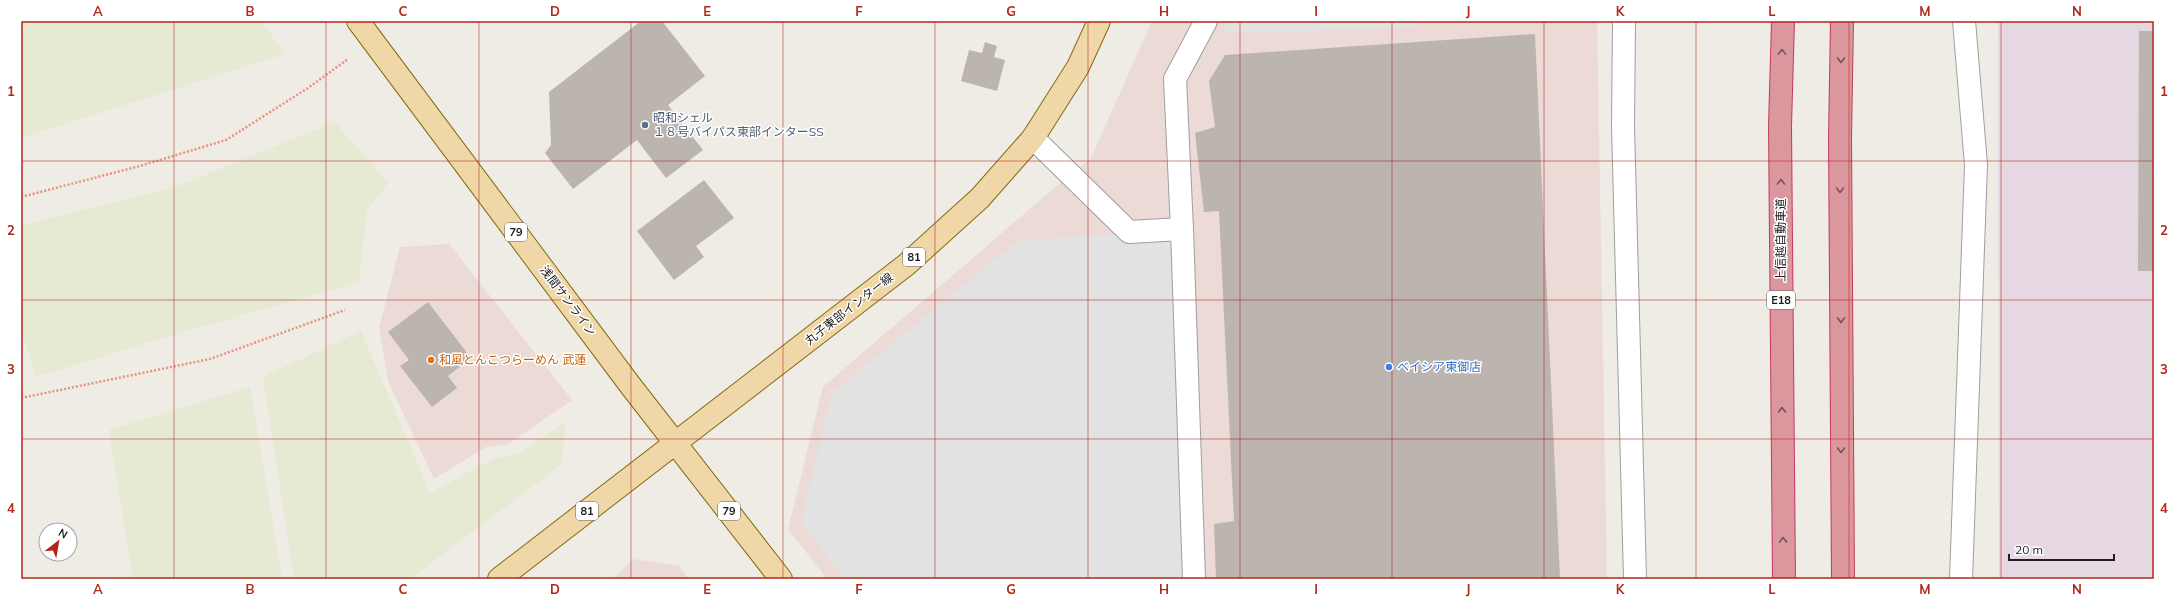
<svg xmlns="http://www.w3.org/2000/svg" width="2175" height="600" viewBox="0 0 2175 600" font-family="Mulish,'Noto Sans JP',sans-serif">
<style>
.commercial{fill:#ecdad7}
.industrial{fill:#e6d8e2}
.farmland{fill:#e6ead3}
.parking{fill:#e2e2e2}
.building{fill:#bbb4af}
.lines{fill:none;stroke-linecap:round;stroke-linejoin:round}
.minor-casing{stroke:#9f9f9f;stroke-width:24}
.major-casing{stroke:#856a13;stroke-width:24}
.highway-casing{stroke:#c33b5d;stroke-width:24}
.path{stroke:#e8917c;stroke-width:2.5;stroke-dasharray:2 2;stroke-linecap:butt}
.minor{stroke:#fff;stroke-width:22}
.major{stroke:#f0d7a8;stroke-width:22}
.highway{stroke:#db979d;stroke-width:22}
.oneway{stroke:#735457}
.grid{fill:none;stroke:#b32719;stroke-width:1;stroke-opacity:0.55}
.service-dot{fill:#5c6f8a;stroke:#fff;stroke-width:1.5}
.food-dot{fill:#e8710a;stroke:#fff;stroke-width:1.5}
.shop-dot{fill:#3f7fe0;stroke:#fff;stroke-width:1.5}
.labels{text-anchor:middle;stroke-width:3;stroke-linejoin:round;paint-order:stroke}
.shield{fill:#fff;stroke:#626262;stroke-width:1}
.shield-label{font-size:11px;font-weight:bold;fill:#1e1e1e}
.service-label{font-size:12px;fill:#4e5e75;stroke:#fff;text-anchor:start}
.street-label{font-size:12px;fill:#1e1e1e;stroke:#fff}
.food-label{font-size:12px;fill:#c56008;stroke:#fff;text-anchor:start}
.shop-label{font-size:12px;fill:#366cbe;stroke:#fff;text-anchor:start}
.neatline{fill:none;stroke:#b32719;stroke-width:1.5}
.grid-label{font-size:13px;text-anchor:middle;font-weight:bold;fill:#b32719}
</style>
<rect width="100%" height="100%" fill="#eeece5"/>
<!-- commercial -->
<g class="commercial">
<polygon points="1152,21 1597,21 1607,579 827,579 788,529 823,387 1039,201 1091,158"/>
<polygon points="449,244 572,400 508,444 486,447 434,479 388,381 379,328 400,247"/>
<polygon points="634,559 679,566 688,579 613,579"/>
</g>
<!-- industrial -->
<polygon class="industrial" points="1998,21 2154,21 2154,579 1999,579"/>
<!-- farmland -->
<g class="farmland">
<polygon points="21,21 261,21 285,54 21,138"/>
<polygon points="335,122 388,183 367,210 359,282 166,337 36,377 21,329 21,225 178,186"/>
<polygon points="361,331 430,493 493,459 522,452 565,422 562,464 410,579 294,579 263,377"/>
<polygon points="250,387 282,579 133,579 109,430"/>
</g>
<!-- parking -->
<g class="parking">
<polygon points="1224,21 1416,21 1416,28 1224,33"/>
<polygon points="1182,229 1194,579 845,579 801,522 832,393 1017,241"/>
</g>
<!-- building -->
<g class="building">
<polygon points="641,21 662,21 705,76 668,105 703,150 666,178 637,140 573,189 545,153 551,145 549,92"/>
<polygon points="2139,31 2154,31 2154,271 2138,271"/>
<polygon points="1535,34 1560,579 1216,579 1214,524 1234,521 1219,211 1204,212 1195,133 1215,127 1209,81 1225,55"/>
<polygon points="985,42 997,46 994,57 1005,60 997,91 961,81 969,50 982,53"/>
<polygon points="704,180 734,218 696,246 704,257 674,280 637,231"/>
<polygon points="428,302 471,358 448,376 457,388 432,407 400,366 409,360 388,332"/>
</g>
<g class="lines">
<defs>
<g id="minor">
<polyline points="1624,21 1623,126 1635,579"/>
<polyline points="1033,138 1129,232 1182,229 1194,579"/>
<polyline points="1182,229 1175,79 1206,21"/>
<polyline points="1961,579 1976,165 1964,21"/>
</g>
<g id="major">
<polyline points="358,21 630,385 781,579"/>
<polyline points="499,579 906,265 980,198 1033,138 1078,67 1099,21"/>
</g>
<g id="highway">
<polyline points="1783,21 1780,126 1784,579"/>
<polyline points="1842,21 1840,138 1843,579"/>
</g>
</defs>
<!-- minor casing -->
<use href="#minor" class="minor-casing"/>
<!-- major casing -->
<use href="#major" class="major-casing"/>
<!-- highway casing -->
<use href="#highway" class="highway-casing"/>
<!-- path -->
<g class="path">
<polyline points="21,197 140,166 226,140 308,88 348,59"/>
<polyline points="21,398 210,359 345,310"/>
</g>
<!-- minor -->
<use href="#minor" class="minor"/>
<!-- major -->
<use href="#major" class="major"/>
<!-- highway -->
<use href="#highway" class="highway"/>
</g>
<!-- one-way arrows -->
<defs><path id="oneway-chevron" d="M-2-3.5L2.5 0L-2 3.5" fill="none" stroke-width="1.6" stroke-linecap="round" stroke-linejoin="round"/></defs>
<g class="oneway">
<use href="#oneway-chevron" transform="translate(1782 52) rotate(-88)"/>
<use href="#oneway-chevron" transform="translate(1841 60) rotate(91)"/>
<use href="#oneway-chevron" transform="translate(1781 182) rotate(-90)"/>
<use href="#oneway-chevron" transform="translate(1840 190) rotate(90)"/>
<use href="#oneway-chevron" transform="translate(1841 320) rotate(90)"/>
<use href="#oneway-chevron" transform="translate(1782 410) rotate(-90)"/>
<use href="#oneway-chevron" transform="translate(1841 450) rotate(90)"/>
<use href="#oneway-chevron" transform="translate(1783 540) rotate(-92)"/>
</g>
<!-- grid -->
<path class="grid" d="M174,21V579M326,21V579M479,21V579M631,21V579M783,21V579M935,21V579M1088,21V579M1240,21V579M1392,21V579M1544,21V579M1696,21V579M1849,21V579M2001,21V579M21,161H2154M21,300H2154M21,439H2154"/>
<!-- markers -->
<circle class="service-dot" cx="645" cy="125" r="4"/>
<circle class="food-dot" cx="431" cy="360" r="4"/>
<circle class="shop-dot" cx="1389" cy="367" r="4"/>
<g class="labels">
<!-- shield labels -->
<g class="shield">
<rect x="505" y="223" width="22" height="18" rx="3"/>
<rect x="903" y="248" width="22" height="18" rx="3"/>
<rect x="1767" y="291" width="28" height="18" rx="3"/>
<rect x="576" y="502" width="22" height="18" rx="3"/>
<rect x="718" y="502" width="22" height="18" rx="3"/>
</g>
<g class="shield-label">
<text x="516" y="236">79</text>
<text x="914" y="261">81</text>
<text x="1781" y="304">E18</text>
<text x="587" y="515">81</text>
<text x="729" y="515">79</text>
</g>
<!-- service labels -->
<g class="service-label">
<text x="653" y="122">昭和シェル<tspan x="653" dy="14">１８号バイパス東部インターSS</tspan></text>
</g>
<!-- street labels -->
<g class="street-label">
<text transform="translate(1781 240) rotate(-90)" y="4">上信越自動車道</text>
<text transform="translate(568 301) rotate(53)" y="4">浅間サンライン</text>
<text transform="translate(849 309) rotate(-38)" y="4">丸子東部インター線</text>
</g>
<!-- food labels -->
<g class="food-label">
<text x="439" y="364">和風とんこつらーめん 武蓮</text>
</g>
<!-- shop labels -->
<g class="shop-label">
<text x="1397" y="371">ベイシア東御店</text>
</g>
</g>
<!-- border -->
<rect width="2175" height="600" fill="none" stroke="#ffffff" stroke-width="44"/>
<!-- north arrow -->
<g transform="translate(58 542) rotate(31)"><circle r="19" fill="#ffffff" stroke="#a5a5a5"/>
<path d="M0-3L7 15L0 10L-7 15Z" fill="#b32719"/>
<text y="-6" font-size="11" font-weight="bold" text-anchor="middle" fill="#1e1e1e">N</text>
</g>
<!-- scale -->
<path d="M2009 554v6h105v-6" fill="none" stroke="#1e1e1e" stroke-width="2"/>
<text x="2015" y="554" font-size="12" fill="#1e1e1e" stroke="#ffffff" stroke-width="3" paint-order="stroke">20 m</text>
<rect x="22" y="22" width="2131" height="556" class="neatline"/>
<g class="grid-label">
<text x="98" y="16">A</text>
<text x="250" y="16">B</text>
<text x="403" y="16">C</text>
<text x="555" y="16">D</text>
<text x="707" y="16">E</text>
<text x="859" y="16">F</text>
<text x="1011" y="16">G</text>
<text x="1164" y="16">H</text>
<text x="1316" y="16">I</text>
<text x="1468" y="16">J</text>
<text x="1620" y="16">K</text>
<text x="1772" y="16">L</text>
<text x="1925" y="16">M</text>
<text x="2077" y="16">N</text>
<text x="11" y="96">1</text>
<text x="2164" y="96">1</text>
<text x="11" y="235">2</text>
<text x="2164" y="235">2</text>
<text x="11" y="374">3</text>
<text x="2164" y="374">3</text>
<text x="11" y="513">4</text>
<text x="2164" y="513">4</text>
<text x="98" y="594">A</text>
<text x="250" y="594">B</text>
<text x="403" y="594">C</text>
<text x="555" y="594">D</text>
<text x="707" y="594">E</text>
<text x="859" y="594">F</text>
<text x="1011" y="594">G</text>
<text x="1164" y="594">H</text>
<text x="1316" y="594">I</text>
<text x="1468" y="594">J</text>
<text x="1620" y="594">K</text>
<text x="1772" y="594">L</text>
<text x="1925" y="594">M</text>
<text x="2077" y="594">N</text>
</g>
</svg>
